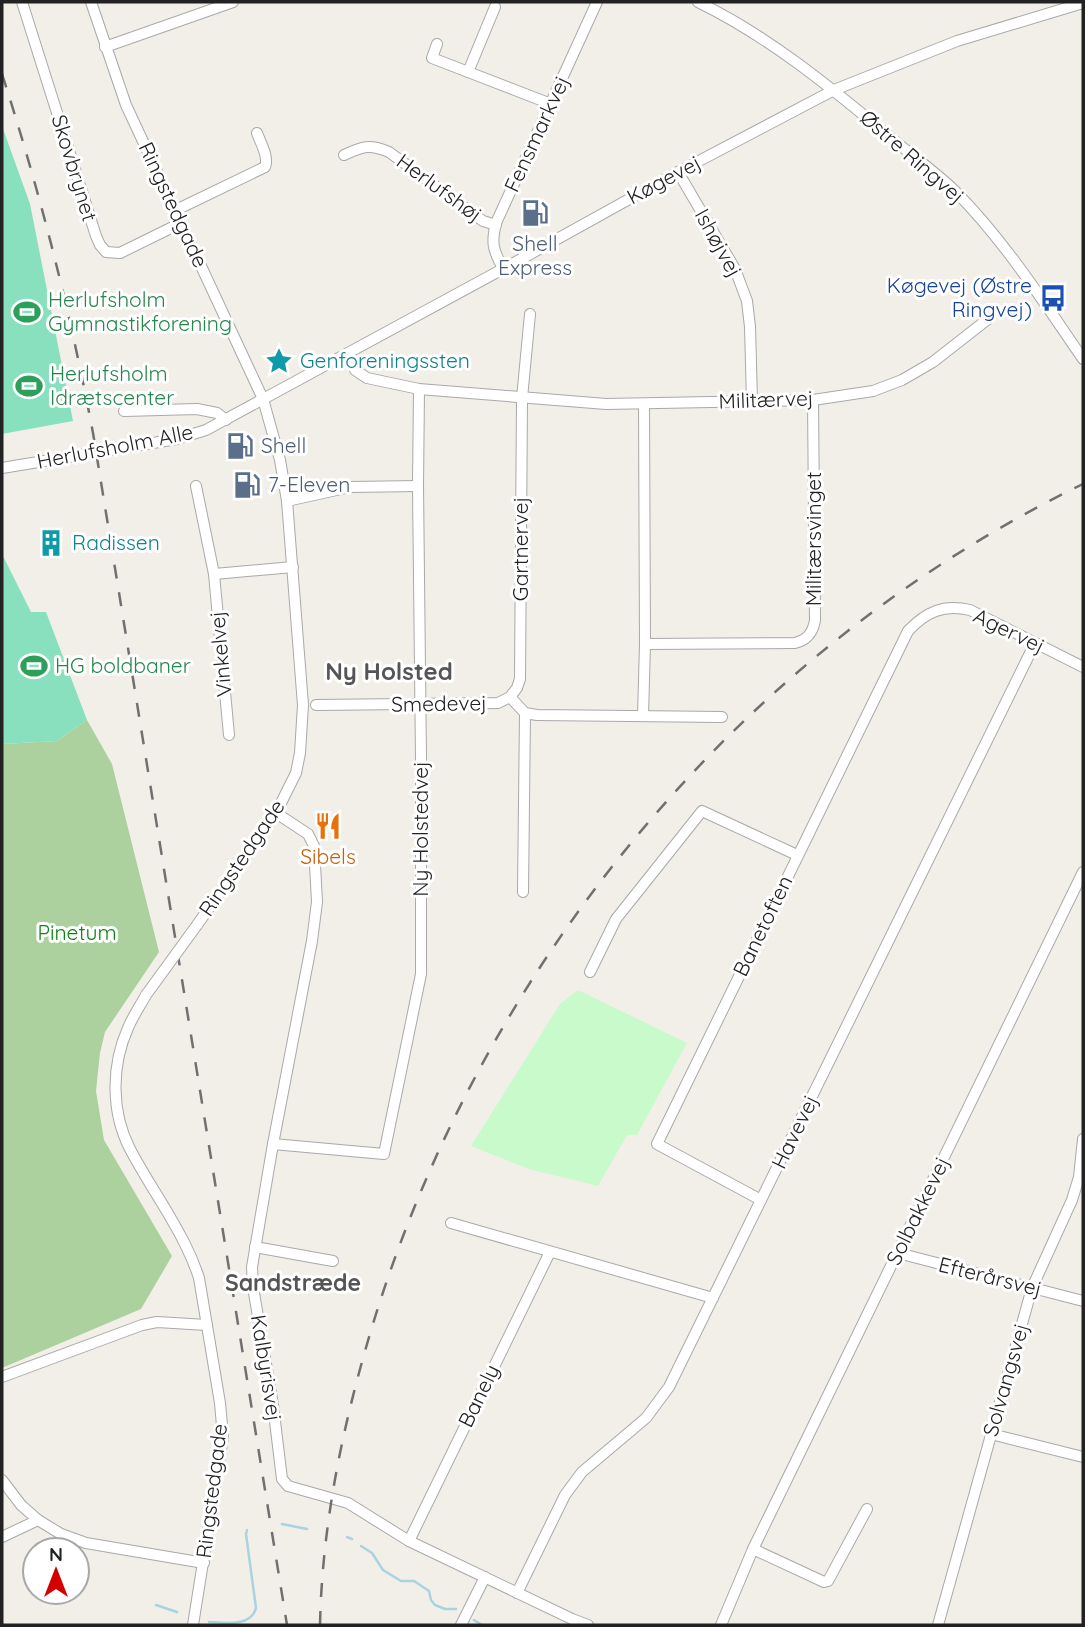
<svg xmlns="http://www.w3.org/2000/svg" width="1085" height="1627" viewBox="0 0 1085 1627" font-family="Quicksand,sans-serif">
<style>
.forest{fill:#add19e}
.park{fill:#c8facc}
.pitch{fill:#88e0be}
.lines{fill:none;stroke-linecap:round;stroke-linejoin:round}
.stream{stroke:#aad3df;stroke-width:2.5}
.minor-casing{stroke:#a9a9a9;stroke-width:12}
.minor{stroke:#fff;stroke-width:10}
.rail{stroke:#707070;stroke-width:2.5;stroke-dasharray:14 14;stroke-linecap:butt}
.minor-bridge-casing{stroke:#a9a9a9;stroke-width:12;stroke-linecap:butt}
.minor-bridge{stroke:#fff;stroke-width:10}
.labels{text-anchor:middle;stroke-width:6;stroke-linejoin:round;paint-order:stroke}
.street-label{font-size:21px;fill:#222;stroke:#fff}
.service-label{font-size:21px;fill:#4e5e75;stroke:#fff;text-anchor:start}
.transit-label{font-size:21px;fill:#164399;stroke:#fff;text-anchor:end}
.leisure-label{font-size:21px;fill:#27864d;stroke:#fff;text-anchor:start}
.culture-label{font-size:21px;fill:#0d838f;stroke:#fff;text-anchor:start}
.food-label{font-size:21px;fill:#c56008;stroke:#fff}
.park-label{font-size:21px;fill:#0c8416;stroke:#fff}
.neighbourhood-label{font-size:23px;font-weight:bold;fill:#555;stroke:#fff}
.quarter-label{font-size:24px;font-weight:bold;fill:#555;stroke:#fff}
</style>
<rect width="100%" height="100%" fill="#f2efe9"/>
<!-- forest -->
<polygon class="forest" points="87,720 112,764 159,952 105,1032 100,1053 96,1091 104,1140 172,1256 141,1309 2,1368 2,744 57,741"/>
<!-- park -->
<polygon class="park" points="578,990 687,1043 637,1135 627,1135 598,1186 529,1169 471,1146 560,1004"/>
<!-- pitch -->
<g class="pitch">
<polygon points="2,126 30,204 73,421 2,434"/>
<polygon points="2,554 31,612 46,612 87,720 57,741 2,744"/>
</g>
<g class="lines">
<!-- stream -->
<g class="stream">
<polyline points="282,1524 307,1529"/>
<polyline points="347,1537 352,1539"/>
<polyline points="361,1546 372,1553 383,1570 401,1581 414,1581 429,1591 431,1600 435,1605 445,1609 456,1609"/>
<polyline points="156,1605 177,1612"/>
<polyline points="474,1620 482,1625"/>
<path d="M209,1622C226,1623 251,1627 256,1608L246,1534L247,1530"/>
</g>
<defs>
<g id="minor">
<polyline points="22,2 96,236 100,245 106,252 120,253 181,223"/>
<polyline points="91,2 126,105 263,399 280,460 287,501 303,705 300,753 296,773 276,813 197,925"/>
<path d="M698,2C768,36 829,86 889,136C910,154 934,171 954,190C1004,240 1043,301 1083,359"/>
<polyline points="437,44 432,58 551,104"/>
<polyline points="105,47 233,2"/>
<polyline points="468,72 495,7"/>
<path d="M344,155C363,146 370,144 389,152L483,221L496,225"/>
<polyline points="678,172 735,269 747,301 750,327 752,401"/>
<path d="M176,210L265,167C269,157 261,144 257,133"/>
<path d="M503,268C493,251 491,242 496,223L597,2"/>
<polyline points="355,370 367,378 419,389 606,404 813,400 873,391 902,380 933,362 988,319"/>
<path d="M644,404L645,644L795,643C807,640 813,633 815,620L813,400"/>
<polyline points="124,411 197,409 217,413 226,420"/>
<polyline points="2,468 177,439 206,430 523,258 678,172 834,90 957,41 1083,3"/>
<polyline points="196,486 214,574 229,735"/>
<polyline points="287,501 350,487 418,486"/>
<polyline points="214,574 293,567"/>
<polyline points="510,697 517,688 520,679 522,398 530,314"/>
<polyline points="316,705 498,703 510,697 525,713 537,715 722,717"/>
<polyline points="643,716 645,644"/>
<polyline points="276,813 308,834 314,846 317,902 312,941 273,1144 252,1267 253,1287 273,1405 282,1479 288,1486 348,1503 409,1541 572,1619 588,1625"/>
<polyline points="523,892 525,713"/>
<polyline points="590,972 616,919 702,811 797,855"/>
<path d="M146,995C140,1006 133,1016 128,1028C111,1066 111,1112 130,1149C141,1170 154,1190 166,1210C179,1232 191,1253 199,1278L220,1403L223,1437L193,1625"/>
<polyline points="273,1144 384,1154 421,974 421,759 418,486 419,389"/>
<path d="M761,1200L657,1144L908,631C926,612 943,604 970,610L1083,667"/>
<polyline points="451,1223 713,1298"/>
<polyline points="255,1247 333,1261"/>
<polyline points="898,1253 1083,1301"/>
<polyline points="2,1377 142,1325 157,1322 207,1325"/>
<polyline points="991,1434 1083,1457"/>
<polyline points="2,1480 21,1505 38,1520 61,1534 86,1543 204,1563"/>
<polyline points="2,1537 38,1520"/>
<polyline points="409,1541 550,1252"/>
<polyline points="753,1549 824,1582 828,1581 867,1509"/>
<polyline points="517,1593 565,1495 582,1472 646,1418 669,1387 1035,643"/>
<polyline points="461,1625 485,1577"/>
<polyline points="721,1625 753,1549 1083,872"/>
<polyline points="938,1625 1032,1288 1072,1200 1079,1177 1083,1139"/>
</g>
</defs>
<!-- minor casing -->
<use href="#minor" class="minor-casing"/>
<!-- minor -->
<use href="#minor" class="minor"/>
<!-- rail -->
<g class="rail">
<path d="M2,74C40,192 70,311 93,433L287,1625"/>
<path d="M320,1625C322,1524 343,1424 372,1327C482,964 741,650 1083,484"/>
</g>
<defs>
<polyline id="minor-bridge" points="146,995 197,925"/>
</defs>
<!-- minor-bridge casing -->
<use href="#minor-bridge" class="minor-bridge-casing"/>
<!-- minor-bridge -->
<use href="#minor-bridge" class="minor-bridge"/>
</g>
<!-- icons -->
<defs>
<symbol id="fuel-bare" viewBox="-9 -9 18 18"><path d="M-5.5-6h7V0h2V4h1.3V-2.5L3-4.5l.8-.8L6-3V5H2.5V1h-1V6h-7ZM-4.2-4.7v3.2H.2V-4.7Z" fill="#5c6f8a" stroke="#fff" stroke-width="2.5" paint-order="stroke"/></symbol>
<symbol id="bus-bare" viewBox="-9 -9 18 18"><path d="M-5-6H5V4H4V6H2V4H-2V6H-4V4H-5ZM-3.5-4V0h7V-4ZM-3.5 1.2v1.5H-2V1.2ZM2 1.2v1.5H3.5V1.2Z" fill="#1a4fb4" stroke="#fff" stroke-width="2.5" paint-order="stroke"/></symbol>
<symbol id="stadium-bare" viewBox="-9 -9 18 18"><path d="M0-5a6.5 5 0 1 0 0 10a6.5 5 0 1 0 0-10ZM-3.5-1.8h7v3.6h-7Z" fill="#2e9e5b" stroke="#fff" stroke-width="2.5" paint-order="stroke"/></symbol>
<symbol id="sight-bare" viewBox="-9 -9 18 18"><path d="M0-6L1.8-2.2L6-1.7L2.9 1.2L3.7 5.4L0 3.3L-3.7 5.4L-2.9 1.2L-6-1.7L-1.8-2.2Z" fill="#0f9aa8" stroke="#fff" stroke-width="2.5" paint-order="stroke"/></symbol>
<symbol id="building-bare" viewBox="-9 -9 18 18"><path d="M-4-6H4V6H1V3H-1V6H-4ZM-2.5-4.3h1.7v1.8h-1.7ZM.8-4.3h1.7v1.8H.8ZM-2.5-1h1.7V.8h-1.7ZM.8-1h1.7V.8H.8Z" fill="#0f9aa8" stroke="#fff" stroke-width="2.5" paint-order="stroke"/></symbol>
<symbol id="restaurant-bare" viewBox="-9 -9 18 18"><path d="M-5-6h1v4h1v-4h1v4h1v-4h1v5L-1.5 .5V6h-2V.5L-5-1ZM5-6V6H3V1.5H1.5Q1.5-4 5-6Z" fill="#e8710a" stroke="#fff" stroke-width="2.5" paint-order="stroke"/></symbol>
</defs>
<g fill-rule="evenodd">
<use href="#fuel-bare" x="516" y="194" width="38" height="38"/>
<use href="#bus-bare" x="1034" y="279" width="38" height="38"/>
<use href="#stadium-bare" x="8" y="293" width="38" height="38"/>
<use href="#sight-bare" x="260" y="342" width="38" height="38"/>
<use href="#stadium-bare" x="10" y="367" width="38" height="38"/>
<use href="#fuel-bare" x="221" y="427" width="38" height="38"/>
<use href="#fuel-bare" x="228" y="466" width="38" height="38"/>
<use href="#building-bare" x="32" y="524" width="38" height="38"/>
<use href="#stadium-bare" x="15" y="647" width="38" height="38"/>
<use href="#restaurant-bare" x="309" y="807" width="38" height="38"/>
</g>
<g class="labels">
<!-- street labels -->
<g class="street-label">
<text transform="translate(537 134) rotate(-65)" y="7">Fensmarkvej</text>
<text transform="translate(912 157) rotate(41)" y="7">Østre Ringvej</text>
<text transform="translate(74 168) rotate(73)" y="7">Skovbrynet</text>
<text transform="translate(664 180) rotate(-28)" y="7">Køgevej</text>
<text transform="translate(439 188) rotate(36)" y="7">Herlufshøj</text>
<text transform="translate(173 205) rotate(65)" y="7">Ringstedgade</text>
<text transform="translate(718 243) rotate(61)" y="7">Ishøjvej</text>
<text transform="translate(766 400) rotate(-2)" y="7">Militærvej</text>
<text transform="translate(115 447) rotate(-11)" y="7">Herlufsholm Alle</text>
<text transform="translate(814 539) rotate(-90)" y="7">Militærsvinget</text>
<text transform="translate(521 549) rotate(-90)" y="7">Gartnervej</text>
<text transform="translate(1009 631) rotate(26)" y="7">Agervej</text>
<text transform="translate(221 654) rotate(-95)" y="7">Vinkelvej</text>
<text transform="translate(439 704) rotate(-1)" y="7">Smedevej</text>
<text transform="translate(421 829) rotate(-90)" y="7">Ny Holstedvej</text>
<text transform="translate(242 858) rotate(-56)" y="7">Ringstedgade</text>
<text transform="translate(763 926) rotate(-64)" y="7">Banetoften</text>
<text transform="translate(795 1132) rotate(-64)" y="7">Havevej</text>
<text transform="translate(918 1211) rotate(-64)" y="7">Solbakkevej</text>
<text transform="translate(990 1277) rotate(14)" y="7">Efterårsvej</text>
<text transform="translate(266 1368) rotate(81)" y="7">Kalbyrisvej</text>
<text transform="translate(1006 1380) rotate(-74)" y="7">Solvangsvej</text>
<text transform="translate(479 1396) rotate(-64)" y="7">Banely</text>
<text transform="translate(212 1491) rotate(-83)" y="7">Ringstedgade</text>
</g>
<!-- service labels -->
<g class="service-label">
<text x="535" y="251" text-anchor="middle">Shell<tspan x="535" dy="24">Express</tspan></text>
<text x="261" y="453">Shell</text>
<text x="268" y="492">7-Eleven</text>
</g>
<!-- transit labels -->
<g class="transit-label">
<text x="1032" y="293">Køgevej (Østre<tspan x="1032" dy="24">Ringvej)</tspan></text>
</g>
<!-- leisure labels -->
<g class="leisure-label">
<text x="48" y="307">Herlufsholm<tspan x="48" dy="24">Gymnastikforening</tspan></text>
<text x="50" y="381">Herlufsholm<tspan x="50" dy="24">Idrætscenter</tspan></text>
<text x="55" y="673">HG boldbaner</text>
</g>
<!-- culture labels -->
<g class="culture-label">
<text x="300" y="368">Genforeningssten</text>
<text x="72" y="550">Radissen</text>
</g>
<!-- food labels -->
<g class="food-label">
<text x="328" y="864">Sibels</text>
</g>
<!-- park labels -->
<g class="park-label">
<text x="77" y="940">Pinetum</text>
</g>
<!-- neighbourhood labels -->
<g class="neighbourhood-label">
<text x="293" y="1291">Sandstræde</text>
</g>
<!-- quarter labels -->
<g class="quarter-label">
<text x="389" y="680">Ny Holsted</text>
</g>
</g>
<!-- border -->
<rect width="1085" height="1627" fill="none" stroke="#222222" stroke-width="7"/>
<!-- north arrow -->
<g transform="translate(56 1571)"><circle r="33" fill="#ffffff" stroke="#a7a7a7" stroke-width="2"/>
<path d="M0-5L12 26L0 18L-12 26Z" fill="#d40000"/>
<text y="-10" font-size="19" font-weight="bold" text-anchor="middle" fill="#222222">N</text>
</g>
</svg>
